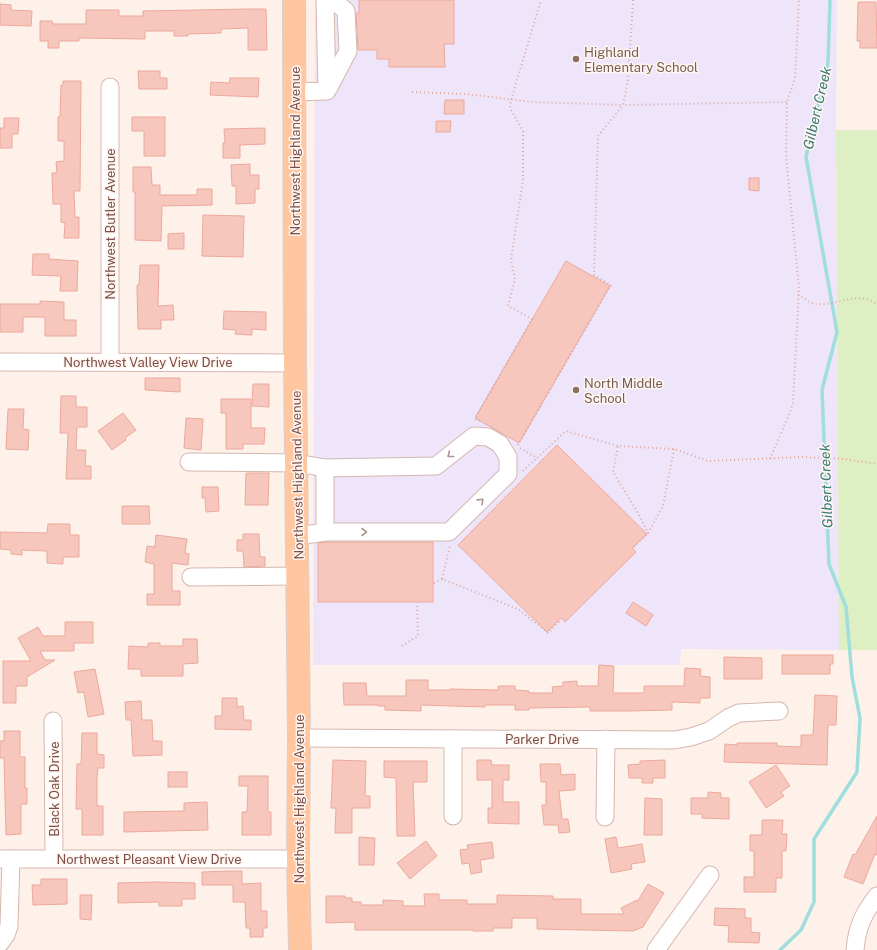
<svg xmlns="http://www.w3.org/2000/svg" width="877" height="950" viewBox="0 0 877 950" font-family="'Public Sans',sans-serif">
<style>
.education{fill:#eee5fb}
.green{fill:#dfefc4}
.lines{fill:none;stroke-linecap:round;stroke-linejoin:round}
.stream{stroke:#9fdeda;stroke-width:3.5}
.building{fill:#f7c7bd;stroke:#eca89c}
.minor-casing{stroke:#d5b7af;stroke-width:19}
.major-casing{stroke:#dbcecc;stroke-width:24}
.path{stroke:#dda99f;stroke-width:2;stroke-dasharray:1 3;stroke-linecap:butt}
.minor{stroke:#fff;stroke-width:17}
.major{stroke:#ffc69f;stroke-width:22}
.oneway{stroke:#b19591}
.education-dot{fill:#8d6e63;stroke:#fff6f1;stroke-width:1.5}
.labels{text-anchor:middle;stroke-width:3;stroke-linejoin:round;paint-order:stroke}
.education-label{font-size:13px;fill:#785e54;stroke:#fff6f1;text-anchor:start}
.street-label{font-size:13px;fill:#7d4f48;stroke:#fff6f1}
.water-label{font-size:14px;font-style:italic;fill:#377b77;stroke:#fff6f1}
</style>
<rect width="100%" height="100%" fill="#fef1e9"/>
<!-- education -->
<polygon class="education" points="315,0 837,0 836,130 839,650 681,649 680,665 313,665"/>
<!-- green -->
<polygon class="green" points="836,130 877,130 877,650 839,650"/>
<g class="lines">
<!-- stream -->
<polyline class="stream" points="780,950 801,930 814,902 814,839 857,772 860,718 852,677 846,607 829,564 822,390 837,332 806,157 828,63 830,0"/>
</g>
<!-- building -->
<g class="building">
<polygon points="359,0 454,0 454,44 444,44 445,67 389,67 389,59 377,59 377,50 358,50 356,13 359,13"/>
<polygon points="858,2 876,2 877,48 860,48 860,41 857,41"/>
<polygon points="0,4 11,5 11,10 32,11 31,26 0,25"/>
<polygon points="247,9 266,9 267,50 248,50 248,28 221,29 221,33 188,34 188,36 174,36 174,31 145,31 145,39 79,38 79,41 59,41 59,48 48,48 48,41 40,41 40,21 52,21 53,24 86,24 86,10 119,10 119,16 143,16 143,11"/>
<polygon points="138,71 160,71 160,78 167,78 167,89 139,89"/>
<polygon points="230,78 259,78 258,97 210,95 211,82 229,83"/>
<polygon points="63,81 81,81 80,191 74,191 75,217 79,217 79,238 64,238 65,223 61,222 61,204 53,204 52,173 57,173 56,162 64,161 64,141 58,141 58,117 60,117 61,85 63,85"/>
<polygon points="445,100 464,100 464,114 444,114"/>
<polygon points="132,117 165,117 165,156 144,156 144,131 132,131"/>
<polygon points="4,118 19,118 18,134 12,134 12,148 0,148 0,128 4,128"/>
<polygon points="436,121 451,121 450,132 436,132"/>
<polygon points="265,128 265,144 240,145 240,158 223,158 223,143 225,143 224,129"/>
<polygon points="250,164 250,175 259,175 259,189 255,189 255,203 236,204 236,186 232,186 231,165"/>
<polygon points="133,167 151,167 152,185 160,185 160,195 197,195 197,189 212,189 212,205 162,206 161,241 135,240 135,192 133,192"/>
<polygon points="749,178 759,178 759,191 749,190"/>
<polygon points="203,215 244,216 243,257 202,256"/>
<polygon points="184,233 184,249 168,249 168,234"/>
<polygon points="33,254 49,254 49,259 78,261 77,291 60,291 61,276 32,275"/>
<polygon points="566,261 610,286 519,443 475,418"/>
<polygon points="140,265 159,265 158,306 173,305 174,320 161,320 161,329 138,329 137,290 137,285 139,285"/>
<polygon points="40,301 64,302 64,320 76,320 76,336 45,336 45,317 23,317 23,332 0,332 0,304 40,304"/>
<polygon points="224,311 266,312 266,330 252,329 252,335 235,334 236,330 223,329"/>
<polygon points="145,378 180,378 180,392 145,390"/>
<polygon points="253,384 269,384 269,407 252,406"/>
<polygon points="61,396 76,396 76,407 87,407 87,427 77,427 76,450 86,450 85,466 91,466 91,479 66,479 68,433 60,433"/>
<polygon points="221,399 251,399 251,428 265,428 264,444 243,444 243,449 226,449 226,413 221,413"/>
<polygon points="8,409 24,409 23,429 29,430 28,450 6,449"/>
<polygon points="123,413 136,430 125,438 126,440 112,450 98,431"/>
<polygon points="186,418 203,419 201,450 184,448"/>
<polygon points="557,445 647,534 632,548 636,552 565,622 561,618 547,632 458,545"/>
<polygon points="246,473 269,473 268,505 245,505"/>
<polygon points="202,487 218,487 219,511 206,512 205,498 202,498"/>
<polygon points="122,506 149,506 150,524 122,524"/>
<polygon points="48,524 70,524 70,535 79,535 79,557 63,557 63,564 47,563 47,551 22,550 22,555 11,554 11,550 0,549 0,532 47,533"/>
<polygon points="243,534 259,534 260,557 265,557 265,566 244,567 243,551 237,551 237,540 243,540"/>
<polygon points="156,535 187,539 185,553 189,554 188,565 172,563 172,591 180,591 180,605 147,605 147,594 154,594 154,564 145,562 147,546 155,547"/>
<polygon points="326,542 433,542 433,602 318,602 318,543"/>
<polygon points="633,602 653,615 646,626 626,613"/>
<polygon points="65,622 93,622 93,643 74,643 74,651 40,651 45,660 55,660 27,677 27,686 16,686 16,703 3,703 3,661 31,661 18,638 38,627 43,636 65,636"/>
<polygon points="183,639 197,639 198,663 183,664 183,676 141,676 141,669 128,669 129,646 148,647 148,643 160,643 160,646 183,646"/>
<polygon points="782,655 833,655 833,664 830,664 830,674 782,674"/>
<polygon points="724,657 762,658 762,679 724,679"/>
<polygon points="599,665 614,666 613,693 644,693 644,686 684,686 685,668 701,669 700,676 710,677 710,698 700,698 700,703 672,702 672,710 630,711 590,711 590,707 529,708 529,710 515,710 515,705 485,705 485,707 421,705 421,711 385,710 385,706 378,706 378,705 344,705 343,683 366,683 367,696 406,696 406,680 428,680 428,690 450,690 450,689 498,690 498,686 515,686 515,690 529,691 529,693 553,693 552,687 563,686 563,682 577,681 577,686 598,686"/>
<polygon points="95,669 104,714 88,717 84,692 78,693 74,672"/>
<polygon points="815,695 837,696 836,725 828,725 827,765 724,762 725,744 737,745 737,743 777,743 777,746 801,747 801,735 813,735"/>
<polygon points="222,698 237,698 237,707 243,706 244,720 251,720 251,730 215,729 215,716 222,716"/>
<polygon points="141,701 142,720 152,720 153,741 162,741 162,755 133,756 131,720 126,720 125,702"/>
<polygon points="4,731 20,731 20,757 25,757 25,788 27,788 27,804 21,804 21,834 6,835 4,758 0,758 0,741 4,741"/>
<polygon points="82,733 97,733 97,754 104,755 104,768 98,768 97,779 97,806 103,806 103,835 82,835 82,809 76,809 77,764 81,764"/>
<polygon points="333,760 366,761 365,796 370,796 370,808 352,808 352,833 335,833 336,808 331,808"/>
<polygon points="477,760 491,760 492,765 509,765 509,780 503,780 503,802 519,802 519,824 488,823 488,808 492,808 492,780 477,780"/>
<polygon points="665,760 665,778 653,778 653,783 642,783 642,778 629,778 628,765 640,764 640,761"/>
<polygon points="384,761 427,761 427,782 413,782 415,836 397,836 396,778 384,777"/>
<polygon points="540,764 560,764 561,775 575,774 575,790 559,791 562,819 568,819 570,832 559,833 558,825 544,825 542,805 546,805 546,782 541,782"/>
<polygon points="776,765 790,786 781,792 784,796 766,808 749,782"/>
<rect x="168" y="772" width="19" height="15"/>
<polygon points="239,776 268,776 268,812 271,812 271,835 242,835 242,812 247,812 248,786 239,786"/>
<polygon points="708,792 721,793 721,798 729,798 729,819 702,818 702,814 691,814 691,798 708,798"/>
<polygon points="645,798 662,799 662,835 644,835"/>
<polygon points="207,802 208,830 124,832 124,812 184,811 184,803"/>
<polygon points="877,816 877,855 875,854 863,884 844,877 853,854 855,855"/>
<polygon points="762,820 783,820 782,834 787,834 786,851 782,851 782,878 776,878 776,892 744,892 744,877 754,877 754,851 750,851 750,835 762,835"/>
<polygon points="359,837 375,838 374,865 359,865"/>
<polygon points="616,837 618,848 642,844 645,862 631,864 632,869 611,873 605,839"/>
<polygon points="426,841 437,856 410,879 397,863"/>
<polygon points="492,842 494,858 480,860 482,872 471,874 469,863 462,864 460,850 468,849 467,845"/>
<polygon points="230,871 242,871 242,884 261,883 261,911 267,911 267,928 263,928 263,937 250,937 250,928 246,928 245,902 233,902 233,885 202,885 202,872"/>
<polygon points="41,879 67,879 67,904 33,905 32,885 41,885"/>
<polygon points="159,882 195,883 195,899 182,899 182,906 159,906 159,902 118,903 118,883"/>
<polygon points="648,884 664,893 643,927 633,931 537,929 537,918 512,918 512,928 493,928 493,931 473,931 473,930 355,930 355,922 326,923 326,896 345,896 345,898 352,898 352,902 361,902 361,905 383,905 383,900 403,901 403,906 425,906 424,894 439,894 439,900 467,900 467,904 497,904 497,895 553,896 553,899 581,899 581,914 624,914 621,908 637,900 637,902"/>
<polygon points="80,895 92,895 91,920 80,919"/>
<polygon points="715,908 745,909 745,918 751,918 751,932 760,933 759,943 728,942 729,926 714,925"/>
</g>
<g class="lines">
<defs>
<g id="minor">
<polyline points="110,87 110,362"/>
<polyline points="328,89 348,51 346,11 333,0"/>
<polyline points="294,92 327,91 325,0"/>
<polyline points="0,362 295,363"/>
<polyline points="189,462 297,463 325,468 325,532 298,536"/>
<polyline points="325,532 449,532 508,474 508,457 500,444 488,437 474,436 436,466 325,468"/>
<polyline points="191,577 298,576"/>
<polyline points="53,721 54,858"/>
<polyline points="299,738 674,740 691,737 709,731 728,718 739,713 779,711"/>
<polyline points="453,816 453,739"/>
<polyline points="605,817 606,739"/>
<polyline points="0,859 298,859"/>
<polyline points="0,943 6,935 9,926 11,859"/>
<polyline points="656,950 710,875"/>
<path d="M855,950C857,927 863,914 877,896"/>
</g>
<polyline id="major" points="294,0 295,363 299,738 298,859 300,950"/>
</defs>
<!-- minor casing -->
<use href="#minor" class="minor-casing"/>
<!-- major casing -->
<use href="#major" class="major-casing"/>
<!-- path -->
<g class="path">
<polyline points="633,0 628,80 623,105 787,102"/>
<polyline points="412,92 466,94 532,102 623,105"/>
<path d="M798,295C803,297 810,303 815,304C836,307 859,289 877,305"/>
<polyline points="480,421 475,419 532,319 508,306 515,279 511,260 523,179 523,131 510,108 511,100 541,0"/>
<polyline points="518,445 611,285 594,275 598,136 623,105"/>
<polyline points="520,448 537,458 566,431 618,446"/>
<polyline points="674,449 663,506 648,533 638,513 613,472 618,446 674,449 708,461 801,457 844,459 877,464"/>
<polyline points="770,459 788,417 793,403 799,288 786,155 787,102 795,78 799,0"/>
<polyline points="523,471 537,458"/>
<polyline points="634,547 648,533"/>
<polyline points="442,579 450,545"/>
<polyline points="434,583 442,579 518,609 548,633 561,620"/>
<polyline points="402,646 418,636 417,603"/>
</g>
<!-- minor -->
<use href="#minor" class="minor"/>
<!-- major -->
<use href="#major" class="major"/>
</g>
<!-- one-way arrows -->
<defs><path id="oneway-chevron" d="M-2-3.5L2.5 0L-2 3.5" fill="none" stroke-width="1.6" stroke-linecap="round" stroke-linejoin="round"/></defs>
<g class="oneway">
<use href="#oneway-chevron" transform="translate(450 455) rotate(141)"/>
<use href="#oneway-chevron" transform="translate(481 501) rotate(-44)"/>
<use href="#oneway-chevron" transform="translate(364 532)"/>
</g>
<!-- markers -->
<g class="education-dot">
<circle cx="576" cy="59" r="4"/>
<circle cx="576" cy="390" r="4"/>
</g>
<g class="labels">
<!-- education labels -->
<g class="education-label">
<text x="584" y="57">Highland<tspan x="584" dy="15">Elementary School</tspan></text>
<text x="584" y="388">North Middle<tspan x="584" dy="15">School</tspan></text>
</g>
<!-- street labels -->
<g class="street-label">
<text transform="translate(295 151) rotate(-90)" y="5">Northwest Highland Avenue</text>
<text transform="translate(110 224) rotate(-90)" y="5">Northwest Butler Avenue</text>
<text x="148" y="367">Northwest Valley View Drive</text>
<text transform="translate(297 475) rotate(-91)" y="5">Northwest Highland Avenue</text>
<text x="542" y="744">Parker Drive</text>
<text transform="translate(54 789) rotate(-90)" y="5">Black Oak Drive</text>
<text transform="translate(299 799) rotate(-90)" y="5">Northwest Highland Avenue</text>
<text x="149" y="864">Northwest Pleasant View Drive</text>
</g>
<!-- water labels -->
<g class="water-label">
<text transform="translate(817 108) rotate(-77)" y="5">Gilbert Creek</text>
<text transform="translate(826 486) rotate(-92)" y="5">Gilbert Creek</text>
</g>
</g>
</svg>
